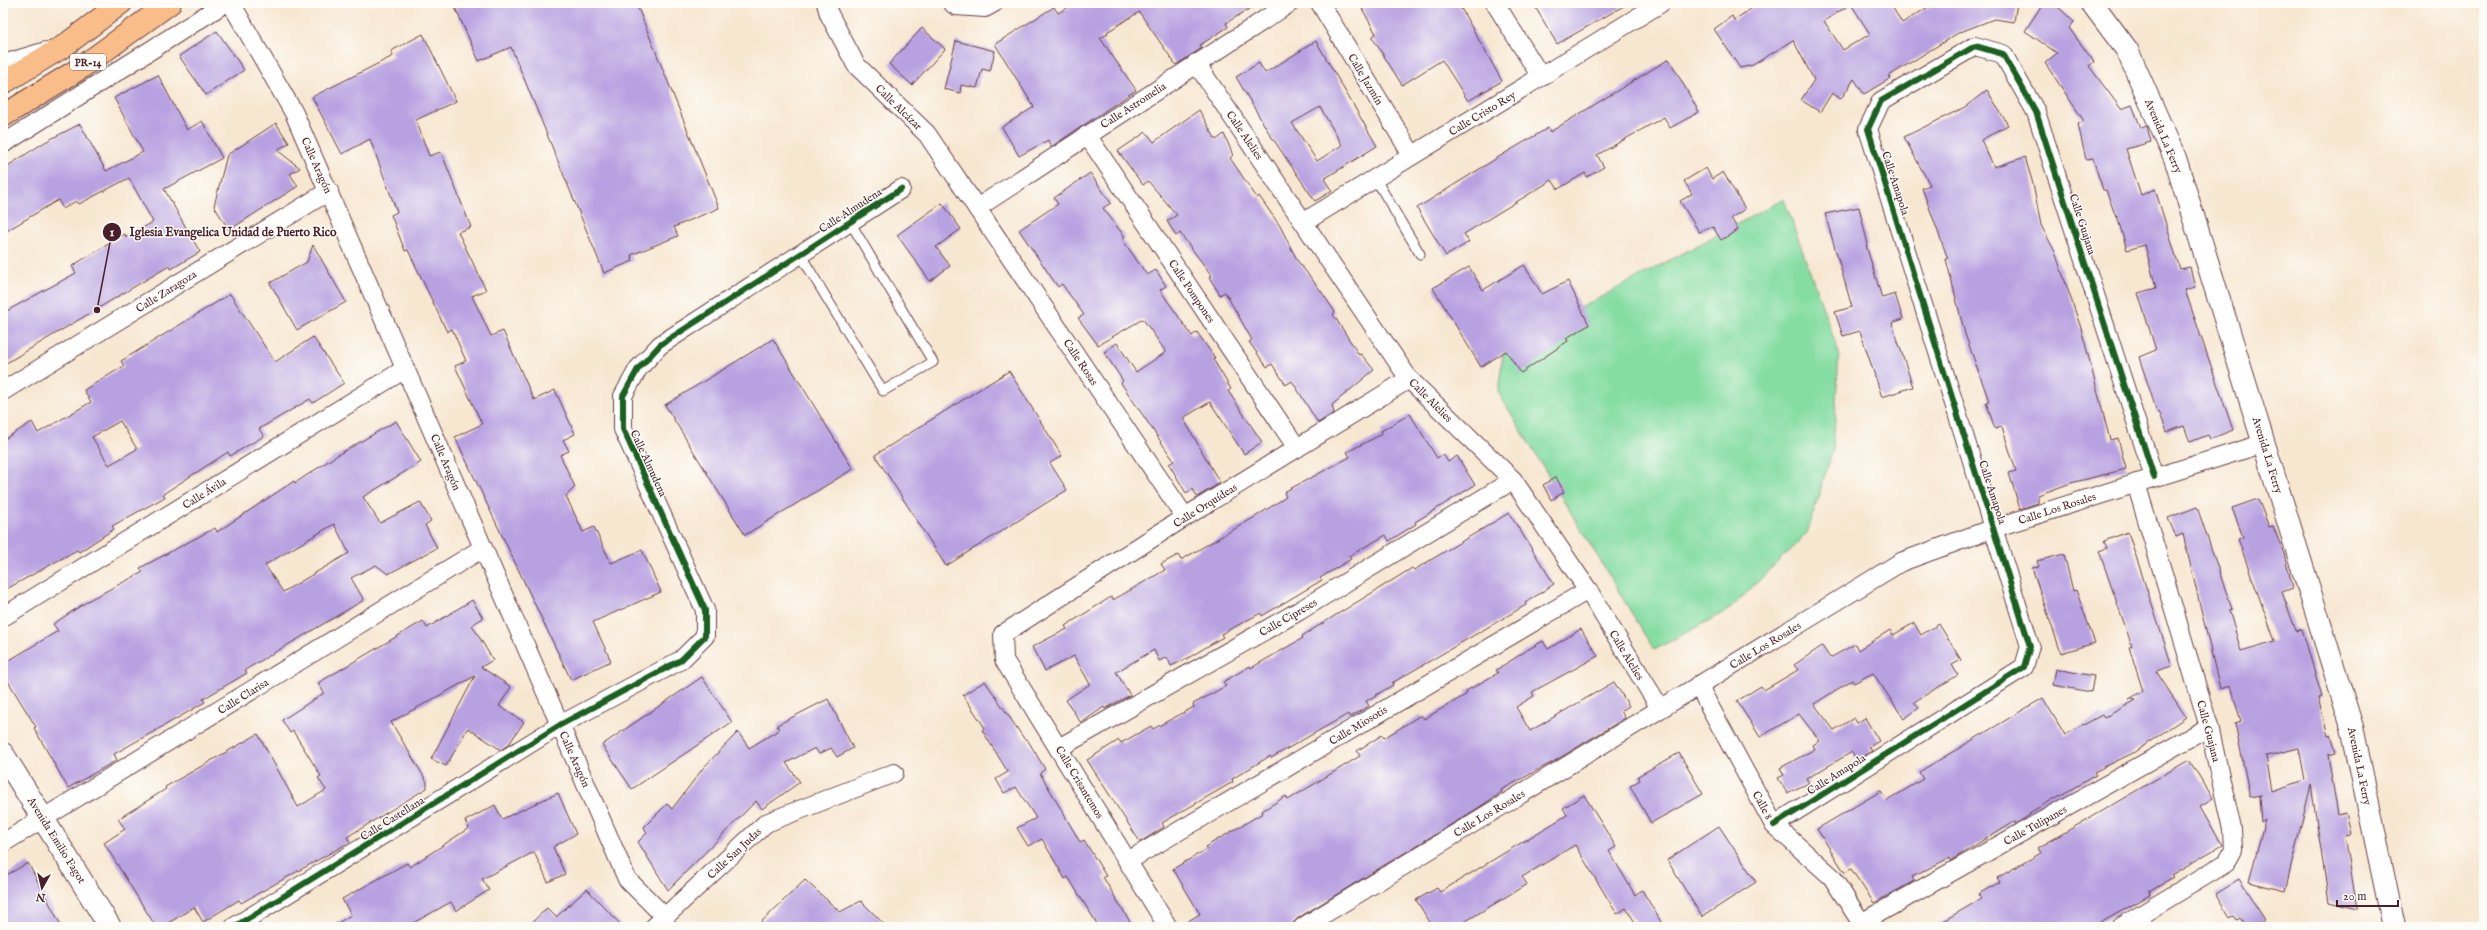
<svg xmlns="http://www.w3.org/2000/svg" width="2487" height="930" viewBox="0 0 2487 930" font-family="'IM FELL English',serif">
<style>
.green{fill:#85dda3;stroke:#687e67}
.building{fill:#b8a1e1;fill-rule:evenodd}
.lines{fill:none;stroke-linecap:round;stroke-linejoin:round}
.service-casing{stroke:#643d44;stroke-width:11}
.minor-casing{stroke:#643d44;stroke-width:20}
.tertiary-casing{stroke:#643d44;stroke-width:24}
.primary-casing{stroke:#643d44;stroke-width:24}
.service{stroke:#fff;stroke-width:9}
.minor{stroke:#fff;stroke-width:18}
.tertiary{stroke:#fff;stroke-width:22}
.primary{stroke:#f8bd89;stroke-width:22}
.cycleway-casing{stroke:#fdfcf7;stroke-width:8}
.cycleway{stroke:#1b5e20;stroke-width:6}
.labels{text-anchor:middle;stroke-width:3;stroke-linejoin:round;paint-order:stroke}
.shield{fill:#fdfcf7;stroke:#806168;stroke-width:1}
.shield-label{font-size:10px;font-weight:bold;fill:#4a1f2b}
.street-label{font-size:11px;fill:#4a1f2b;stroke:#fdfcf7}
.leader{fill:none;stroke:#4a1f2b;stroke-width:1.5}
.callout-dot{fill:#4a1f2b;stroke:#fdfcf7;stroke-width:1.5}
.mark-label{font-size:12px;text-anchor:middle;font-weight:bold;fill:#fff}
.callout-label{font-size:12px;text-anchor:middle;font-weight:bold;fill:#4a1f2b;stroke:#fdfcf7;stroke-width:3;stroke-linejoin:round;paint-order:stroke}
</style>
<rect width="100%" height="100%" fill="#fdfcf7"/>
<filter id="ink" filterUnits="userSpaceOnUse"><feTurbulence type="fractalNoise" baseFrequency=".025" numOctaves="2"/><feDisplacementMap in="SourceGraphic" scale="8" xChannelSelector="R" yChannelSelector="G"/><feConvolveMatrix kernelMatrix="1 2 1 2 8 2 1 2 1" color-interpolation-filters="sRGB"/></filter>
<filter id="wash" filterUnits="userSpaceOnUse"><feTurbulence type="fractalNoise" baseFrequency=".012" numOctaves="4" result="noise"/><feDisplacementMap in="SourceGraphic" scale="16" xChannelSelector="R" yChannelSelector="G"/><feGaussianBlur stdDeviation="0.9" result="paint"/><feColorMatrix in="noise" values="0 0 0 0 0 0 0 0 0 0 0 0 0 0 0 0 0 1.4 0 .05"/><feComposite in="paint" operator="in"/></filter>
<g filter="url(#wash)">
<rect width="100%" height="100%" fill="#f7e7d1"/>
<!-- green -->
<polygon class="green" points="1784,199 1839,353 1833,449 1807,533 1730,609 1654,650 1498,392 1503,354 1558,320"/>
<g id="blocks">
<!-- building -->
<g class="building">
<polygon points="453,3 636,3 719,208 674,227 678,236 631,255 633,261 604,273 511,47 479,61"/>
<polygon points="1075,3 1259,3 1226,23 1228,27 1200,45 1202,48 1176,65 1139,12 1107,32 1108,34 1100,38 1136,90 1051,147 1048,140 1019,156 1002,127 1034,107 995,44 1054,7 1058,13"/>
<polygon points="1359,3 1458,3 1502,81 1468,101 1442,60 1402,85 1372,37 1376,34"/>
<polygon points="1533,3 1629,3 1557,44"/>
<path d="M1760,3H1890L1902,23L1935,3H2017L2014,22L1994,19L1958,33L1889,76L1891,78L1864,94L1854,79L1841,99L1832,93L1820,112L1801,100L1814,80L1793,40L1753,65L1740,68L1714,29L1732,16L1734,20ZM1851,4L1870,34L1843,50L1824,21Z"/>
<polygon points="2043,3 2054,3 2074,22 2069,28 2094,62 2089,66 2121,109 2132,105 2141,128 2147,126 2151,142 2126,149 2141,195 2155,189 2180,269 2190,267 2195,287 2185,290 2233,430 2210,439 2208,435 2190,442 2184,426 2167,432 2159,411 2157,412 2139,357 2156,350 2138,293 2156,288 2145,245 2127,250 2117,216 2116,217 2106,190 2103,190 2093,159 2086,160 2078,124 2084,121 2045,63 2057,53 2025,31"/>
<polygon points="922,28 945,49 912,85 889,64"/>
<polygon points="217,31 244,70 206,95 179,56"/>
<polygon points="423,34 456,101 416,120 429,156 441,152 471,227 458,232 486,290 472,296 491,336 503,331 534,400 555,390 575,434 563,440 569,451 560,455 575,487 566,496 583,532 594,527 611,563 642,550 661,592 593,622 611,661 571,680 455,437 482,424 455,366 466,361 452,329 447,332 408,250 405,251 391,215 397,212 370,139 342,154 312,97 393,56 391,51"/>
<polygon points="956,41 995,51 990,71 982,69 977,88 961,85 960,93 944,89"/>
<path d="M1316,41L1377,146L1324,179L1332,191L1315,201L1269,133L1236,77L1259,63L1265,73ZM1320,107L1342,145L1317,161L1292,123Z"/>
<polygon points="1669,59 1699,112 1670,128 1664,117 1597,155 1604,167 1587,177 1585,173 1558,189 1552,180 1464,234 1469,242 1446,256 1417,208 1502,155 1548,128 1550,132"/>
<polygon points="158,75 187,130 202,121 222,158 164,189 200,252 171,269 169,266 3,365 3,313 76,273 72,266 125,234 126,237 153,222 129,178 79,204 76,201 63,209 58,200 3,233 3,169 45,142 80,124 106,171 143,152 114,98"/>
<polygon points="1987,90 2008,125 1981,140 1994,167 2025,157 2033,184 2041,225 2055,252 2081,328 2110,440 2118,438 2126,469 2071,483 2038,495 2038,503 2020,509 2009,473 2016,471 2002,427 1995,429 1986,402 1989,401 1965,334 1946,259 1948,259 1922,188 1930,185 1904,137 1965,107"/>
<polygon points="1199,110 1216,140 1224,134 1233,155 1230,158 1257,198 1259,196 1280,226 1297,260 1321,291 1335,312 1333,314 1359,355 1361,354 1374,370 1332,405 1334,413 1318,423 1292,381 1286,385 1272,364 1267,367 1249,342 1252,340 1225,292 1220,295 1209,277 1212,276 1180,233 1176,236 1167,221 1177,215 1148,181 1143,185 1118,151 1146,132 1154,142"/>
<polygon points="276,123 289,143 277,150 300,168 290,174 298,186 229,230 214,206 227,155"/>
<polygon points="1706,168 1712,179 1723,172 1745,209 1731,218 1738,230 1721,240 1713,227 1699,232 1680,201 1692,194 1684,181"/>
<polygon points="1090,173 1111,203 1103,208 1125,237 1122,239 1147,275 1156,270 1166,286 1160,290 1192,336 1197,332 1215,358 1213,359 1231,389 1228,391 1262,442 1244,454 1210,402 1183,418 1220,483 1197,497 1193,489 1186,493 1169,464 1174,461 1121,383 1123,381 1104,352 1117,343 1136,372 1166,352 1143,319 1098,345 1078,318 1084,315 1062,284 1058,287 1019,230 1058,204 1054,198"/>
<polygon points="942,203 961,229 936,247 950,266 930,281 897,235"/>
<polygon points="1859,207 1868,245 1866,245 1882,298 1895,294 1903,319 1892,323 1913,387 1882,397 1860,331 1843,336 1835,312 1852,307 1825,214"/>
<polygon points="313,245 346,302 297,330 270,283 307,262"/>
<polygon points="1524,265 1542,294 1568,281 1589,325 1566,338 1568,341 1521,373 1506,351 1481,367 1433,288 1469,267 1483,290"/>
<path d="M230,294L275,362L313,337L344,383L313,403L310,399L259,429L264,436L230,456L228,452L163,494L165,497L112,526L114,529L79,552L77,550L3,591V440L32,422L38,433L91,402L84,390L124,366L121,361ZM120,421L137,449L109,465L92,437Z"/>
<polygon points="773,339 853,469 745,535 665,405"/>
<polygon points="1009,371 1062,456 1050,463 1067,490 946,566 875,455"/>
<polygon points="1410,414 1437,458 1443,454 1448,462 1457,456 1475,485 1415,522 1416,524 1389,541 1386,535 1349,556 1351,559 1320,578 1322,580 1262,616 1261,613 1221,634 1223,637 1188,658 1171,666 1167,657 1159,661 1154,650 1116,672 1130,695 1105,709 1104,707 1081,723 1066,700 1090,684 1074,656 1045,671 1032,647 1067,629 1065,626 1111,597 1113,600 1165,570 1161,564 1178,555 1181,560 1255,517 1286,497 1284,492 1350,457 1347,452 1382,434 1381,431"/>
<path d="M396,421L421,462L363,497L380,523L420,502L431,521L425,525L437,548L388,574L376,565L351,578L364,600L245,670L247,673L203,699L205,702L176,719L114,754L117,760L68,788L34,728L36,727L3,673V664L58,631L53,624L91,599L143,572L140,568L215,528L217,532L294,481L295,483L336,456ZM334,524L349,553L283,592L265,565Z"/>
<polygon points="1556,477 1564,492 1551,500 1543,485"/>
<path d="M2258,499L2269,527L2273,526L2284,554L2293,588L2282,592L2296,631L2302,629L2322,697L2318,698L2328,735L2331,734L2336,753L2328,755L2338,815L2346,813L2351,834L2345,835L2357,909L2329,902L2311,785L2285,891L2249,882L2265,819L2261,822L2259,796L2261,795L2250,797L2235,723L2241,721L2230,686L2220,689L2183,534L2176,537L2168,518L2197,507L2232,609L2229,610L2241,651L2275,641L2238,539L2243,537L2232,508ZM2299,748L2305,780L2272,791L2266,756Z"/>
<polygon points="1509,513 1554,584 1525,603 1526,605 1392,683 1393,685 1366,701 1369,706 1350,717 1348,714 1271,758 1270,756 1232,779 1233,782 1162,823 1164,827 1140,842 1087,760 1119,740 1121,743 1151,726 1153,729 1194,707 1193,704 1226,686 1223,682 1250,666 1251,668 1303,638 1302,636 1388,583 1412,568 1414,570"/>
<polygon points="2128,532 2172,666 2156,671 2186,717 2133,753 2094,772 2096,775 2029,813 2030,815 2015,824 2014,821 1950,861 1949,858 1912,877 1914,881 1874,903 1851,869 1845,873 1817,829 1881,791 1887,801 1923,779 1919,772 2043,698 2065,735 2102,715 2104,718 2136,700 2129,699 2143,691 2129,647 2132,646 2099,551 2107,548 2104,541"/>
<polygon points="2064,554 2073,591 2076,590 2095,643 2061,653 2032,568 2039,567 2037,561"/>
<polygon points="472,600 483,618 472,625 493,660 481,667 511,687 499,706 524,722 509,744 501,750 468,728 446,766 431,759 475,676 391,722 427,782 427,788 347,837 350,842 241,903 239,900 203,922 194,907 162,927 156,927 104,843 125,829 118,819 166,789 165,787 258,734 298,807 326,790 318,778 321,776 293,731 290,733 282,720 324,693 318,683 423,621 427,628"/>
<polygon points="1914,623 1921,635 1939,624 1961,660 1952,665 1958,675 1914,702 1919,708 1904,719 1873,673 1854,683 1852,680 1814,704 1834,730 1854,718 1857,723 1865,718 1879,741 1869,747 1872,751 1857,760 1852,752 1806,779 1809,783 1787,793 1778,778 1784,775 1780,768 1815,749 1813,745 1820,741 1799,714 1760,737 1737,701 1761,686 1764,690 1798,670 1794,665 1822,646 1830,658 1855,644 1858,650 1890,630 1893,635"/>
<polygon points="1581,629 1598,656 1532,692 1534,696 1516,707 1530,731 1614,682 1629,706 1621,711 1625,718 1553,762 1501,790 1502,792 1475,810 1298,918 1289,927 1178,927 1200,914 1173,869 1207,849 1205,847 1263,813 1262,811 1286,796 1288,800 1360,756 1357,751 1382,735 1384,738 1421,715 1424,719 1467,694 1466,691 1498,673 1496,670 1529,649 1543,641 1548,649"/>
<polygon points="2056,669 2094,676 2091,692 2053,685"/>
<polygon points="702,677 732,722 632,789 602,745"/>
<polygon points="985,681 1025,740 1027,739 1045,769 1040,773 1080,842 1084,840 1106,876 1103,877 1133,927 1099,927 1068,877 1065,879 1042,839 1028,846 1017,828 1036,818 1016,787 1004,793 996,779 1008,772 982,730 985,728 963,695"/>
<polygon points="828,699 853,748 837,757 831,748 819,754 815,748 786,763 800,782 762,809 756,801 668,890 638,842 647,833 644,827 667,804 672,809 704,767 738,732 749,748 779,730 777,725"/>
<polygon points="1679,753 1703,794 1651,823 1630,786 1640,780 1638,776"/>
<polygon points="2189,760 2213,798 2200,806 2222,845 2171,875 2173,877 2149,892 2150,895 2093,927 1933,927 1981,899 1978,894 2000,882 1997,878 2041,853 2038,848"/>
<polygon points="558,793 576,834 553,847 565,874 548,882 534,852 482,879 489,890 456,911 451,902 406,927 331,927 351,915 342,899 407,863 410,867 469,828 465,821 495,805 502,819"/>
<polygon points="1584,795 1616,847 1609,851 1635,895 1642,890 1664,927 1638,927 1626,908 1617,914 1575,845 1522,877 1527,884 1456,927 1433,927 1416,900 1437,888 1440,892 1567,815 1563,808"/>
<polygon points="1719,826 1756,882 1702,917 1667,860"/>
<polygon points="28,863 62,927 3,927 3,877"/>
<polygon points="2239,879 2265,920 2253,927 2246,927 2240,918 2237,920 2234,916 2230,918 2215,894"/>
<polygon points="805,880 840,912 861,901 887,927 756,927"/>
<polygon points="587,889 623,927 527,927 547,908 556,917"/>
</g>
</g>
</g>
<g filter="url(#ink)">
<use href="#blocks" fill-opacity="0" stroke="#643d44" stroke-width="1"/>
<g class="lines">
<defs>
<g id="service">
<polyline points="1375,178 1420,254"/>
<polyline points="800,254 883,391 933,362 850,222"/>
</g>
<g id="minor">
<polyline points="231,3 294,113 627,879 665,917"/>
<polyline points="826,3 829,14 856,65 927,134 1185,517"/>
<polyline points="952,3 956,6 985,8 994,3"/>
<polyline points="1320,3 1412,155"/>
<polyline points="1495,3 1541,77"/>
<polyline points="1196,63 1409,379 1513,480 1588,590 1660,708"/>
<polyline points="3,64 46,51"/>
<polyline points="1087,135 1297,448"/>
<polyline points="3,144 225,3"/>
<polyline points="977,208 1290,3"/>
<polyline points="1304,222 1661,3"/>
<polyline points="3,391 329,191"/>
<polyline points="3,617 405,369"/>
<polyline points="1698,685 1774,825 1832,877 1864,927"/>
<polyline points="1059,748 1299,611 1513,480"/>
<polyline points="1774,825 2024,667 2030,646 1868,129 1881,101 1975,46 2003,54 2036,112 2154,477"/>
<polyline points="3,843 483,548"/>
<polyline points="1128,861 1588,590"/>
<polyline points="1861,923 2209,727"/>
<polyline points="234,927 560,725 681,660 705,636 705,610 623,429 623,396 638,369 660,345 901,189"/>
<polyline points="654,927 766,823 894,773"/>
<polyline points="1168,927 1004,660 1003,634 1185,517 1409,379"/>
<polyline points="1303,927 1901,562 1994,528 2265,443"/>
<polyline points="2121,927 2226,863 2233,850 2232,829 2209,727 2136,483"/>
</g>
<g id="tertiary">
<polyline points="2092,3 2127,50 2175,158 2352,727 2394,927"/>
<polyline points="3,754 110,927"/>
</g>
<g id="primary">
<polyline points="3,83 64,46 121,3"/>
<polyline points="3,116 79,69 170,3"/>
</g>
</defs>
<!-- service casing -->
<use href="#service" class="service-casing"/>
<!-- minor casing -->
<use href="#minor" class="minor-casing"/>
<!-- tertiary casing -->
<use href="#tertiary" class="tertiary-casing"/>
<!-- primary casing -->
<use href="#primary" class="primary-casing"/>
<!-- service -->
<use href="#service" class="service"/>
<!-- minor -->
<use href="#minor" class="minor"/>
<!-- tertiary -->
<use href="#tertiary" class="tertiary"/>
<!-- primary -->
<use href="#primary" class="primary"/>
<defs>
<g id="cycleway">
<polyline points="1774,825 2024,667 2030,646 1868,129 1881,101 1975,46 2003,54 2036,112 2154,477"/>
<polyline points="234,927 560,725 681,660 705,636 705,610 623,429 623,396 638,369 660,345 901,189"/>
</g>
</defs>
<!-- cycleway casing -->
<use href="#cycleway" class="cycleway-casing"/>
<!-- cycleway -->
<use href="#cycleway" class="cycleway"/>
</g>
</g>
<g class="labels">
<!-- shield labels -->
<rect class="shield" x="70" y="54" width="36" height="16" rx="3"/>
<g class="shield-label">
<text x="88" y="66">PR-14</text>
</g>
<!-- street labels -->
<g class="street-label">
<text transform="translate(1366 79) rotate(59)" y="4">Calle Jazmín</text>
<text transform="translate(1133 105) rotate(-33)" y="4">Calle Astromelia</text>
<text transform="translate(899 107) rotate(44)" y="4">Calle Alcázar</text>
<text transform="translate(1482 113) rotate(-31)" y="4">Calle Cristo Rey</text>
<text transform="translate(1245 135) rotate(56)" y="4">Calle Alelies</text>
<text transform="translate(2164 136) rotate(67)" y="4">Avenida La Ferry</text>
<text transform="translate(317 165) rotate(66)" y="4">Calle Aragón</text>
<text transform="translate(1896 183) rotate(72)" y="4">Calle Amapola</text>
<text transform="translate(850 210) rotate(-33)" y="4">Calle Almudena</text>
<text transform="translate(2083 224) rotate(72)" y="4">Calle Guajana</text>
<text transform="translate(166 291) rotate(-32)" y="4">Calle Zaragoza</text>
<text transform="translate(1192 291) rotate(56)" y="4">Calle Pompones</text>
<text transform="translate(1081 362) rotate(56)" y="4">Calle Rosas</text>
<text transform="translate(1431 400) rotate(45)" y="4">Calle Alelies</text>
<text transform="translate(2268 455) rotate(73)" y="4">Avenida La Ferry</text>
<text transform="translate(446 462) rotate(67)" y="4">Calle Aragón</text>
<text transform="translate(649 463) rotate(65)" y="4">Calle Almudena</text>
<text transform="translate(1993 492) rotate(72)" y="4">Calle Amapola</text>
<text transform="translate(204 493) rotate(-32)" y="4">Calle Ávila</text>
<text transform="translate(1205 505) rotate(-32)" y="4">Calle Orquídeas</text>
<text transform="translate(2057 508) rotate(-18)" y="4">Calle Los Rosales</text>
<text transform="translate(1288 617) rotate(-30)" y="4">Calle Cipreses</text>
<text transform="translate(1765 645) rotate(-31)" y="4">Calle Los Rosales</text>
<text transform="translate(1627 655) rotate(59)" y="4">Calle Alelies</text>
<text transform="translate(243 696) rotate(-32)" y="4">Calle Clarisa</text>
<text transform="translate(1358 725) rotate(-31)" y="4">Calle Miosotis</text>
<text transform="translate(2209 731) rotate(75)" y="4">Calle Guajana</text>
<text transform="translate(575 759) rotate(66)" y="4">Calle Aragón</text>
<text transform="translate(2360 766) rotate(78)" y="4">Avenida La Ferry</text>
<text transform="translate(1836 774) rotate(-32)" y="4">Calle Amapola</text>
<text transform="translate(1080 782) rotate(59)" y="4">Calle Crisantemos</text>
<text transform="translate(1763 805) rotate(62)" y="4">Calle 8</text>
<text transform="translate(1489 813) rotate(-31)" y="4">Calle Los Rosales</text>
<text transform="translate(392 818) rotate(-32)" y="4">Calle Castellana</text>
<text transform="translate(2035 825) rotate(-29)" y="4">Calle Tulipanes</text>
<text transform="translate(57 840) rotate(58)" y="4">Avenida Emilio Fagot</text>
<text transform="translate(734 853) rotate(-43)" y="4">Calle San Judas</text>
</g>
</g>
<!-- callouts -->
<path class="leader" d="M97 310L112 232"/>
<g class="callout-dot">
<circle cx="97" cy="310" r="4"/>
<circle cx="112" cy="232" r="10"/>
</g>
<g class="mark-label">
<text x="112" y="236">1</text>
</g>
<g class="callout-label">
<text x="233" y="236">Iglesia Evangelica Unidad de Puerto Rico</text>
</g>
<!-- margin -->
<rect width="2487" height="930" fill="none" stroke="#fdfcf7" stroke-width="16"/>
<!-- north arrow -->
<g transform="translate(42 888) rotate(188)" stroke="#fdfcf7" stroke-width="3" paint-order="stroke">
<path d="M0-3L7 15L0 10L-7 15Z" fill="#4a1f2b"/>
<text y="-6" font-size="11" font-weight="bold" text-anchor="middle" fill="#4a1f2b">N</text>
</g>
<!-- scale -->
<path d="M2337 900v6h61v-6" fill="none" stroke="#4a1f2b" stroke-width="2"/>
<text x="2343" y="900" font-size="12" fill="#4a1f2b" stroke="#fdfcf7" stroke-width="3" paint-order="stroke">20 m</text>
</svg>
